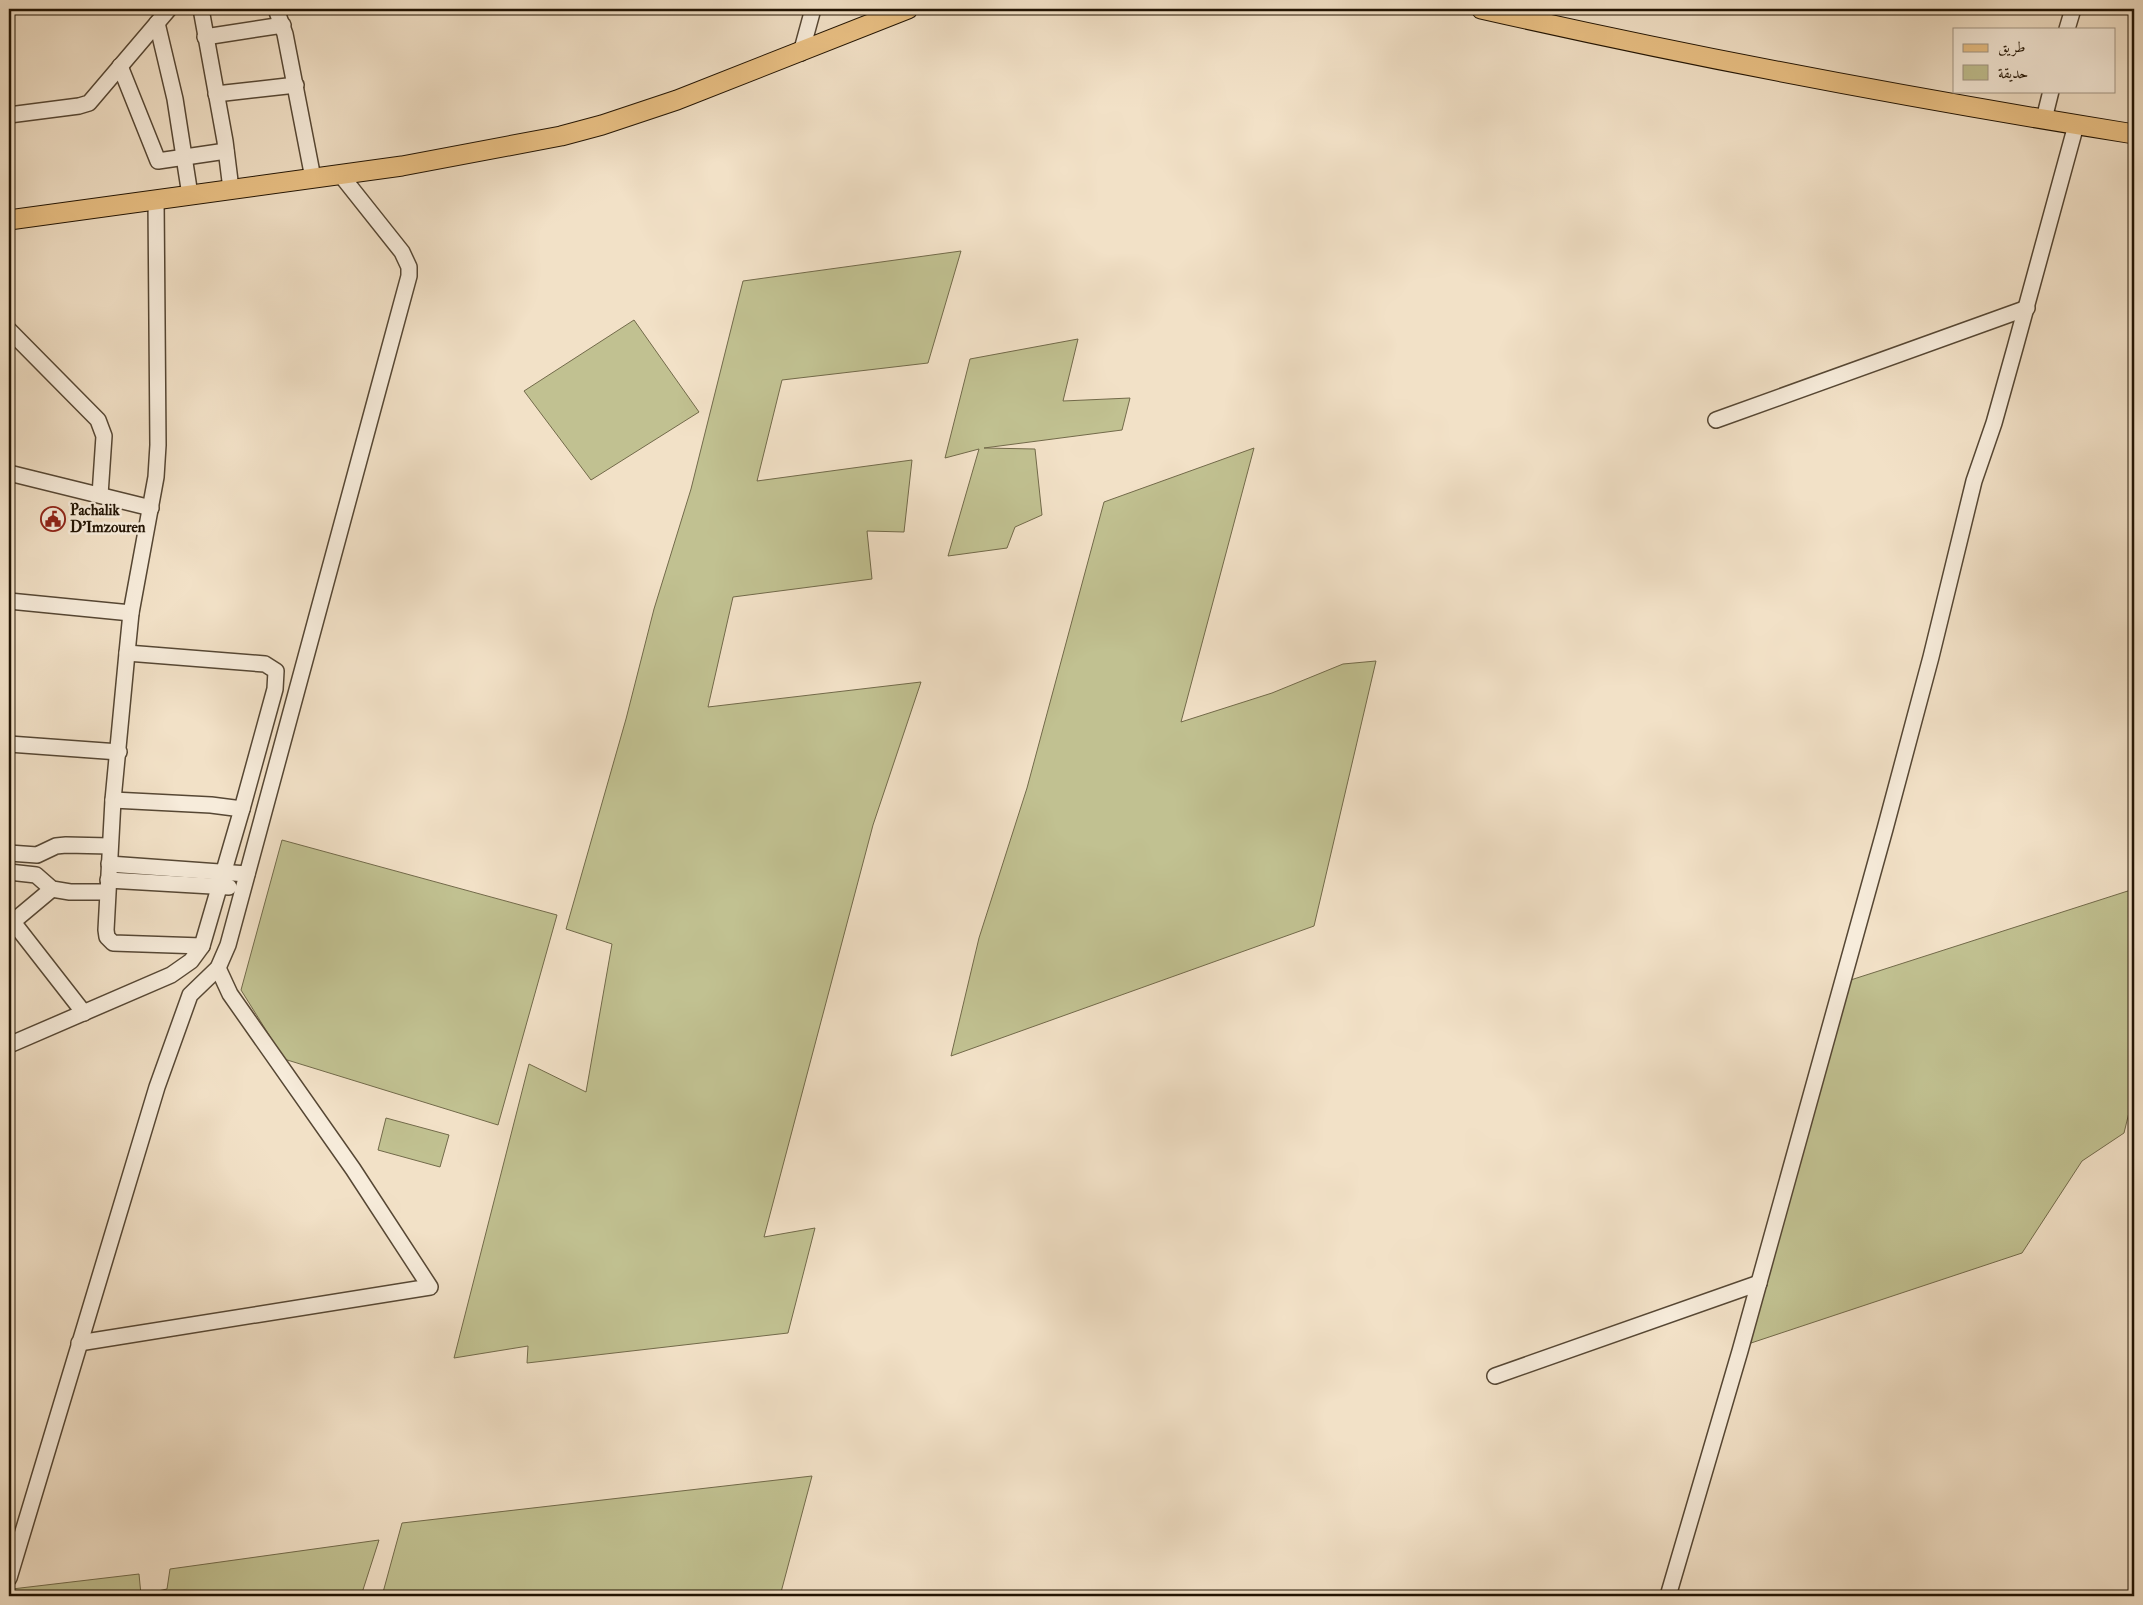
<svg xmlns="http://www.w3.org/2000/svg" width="2143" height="1605" viewBox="0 0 2143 1605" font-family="'IM FELL Double Pica',Amiri,serif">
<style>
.green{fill:#c1c191;stroke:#726a4a}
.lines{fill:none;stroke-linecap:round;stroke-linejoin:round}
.minor-casing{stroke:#564734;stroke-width:18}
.major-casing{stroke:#221403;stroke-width:21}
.minor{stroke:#f7ecdb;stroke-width:15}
.major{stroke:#e9c084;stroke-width:19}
.labels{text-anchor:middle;stroke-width:5;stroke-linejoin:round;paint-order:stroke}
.poi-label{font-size:15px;font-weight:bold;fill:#221403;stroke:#f7ecdb;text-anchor:start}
</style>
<rect width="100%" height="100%" fill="#f2e1c7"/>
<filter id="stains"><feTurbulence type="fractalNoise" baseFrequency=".004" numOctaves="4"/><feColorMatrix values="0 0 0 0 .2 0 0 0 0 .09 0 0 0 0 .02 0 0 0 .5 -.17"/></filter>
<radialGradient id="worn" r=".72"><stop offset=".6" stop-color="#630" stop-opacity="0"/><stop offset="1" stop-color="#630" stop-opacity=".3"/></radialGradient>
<!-- green -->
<g class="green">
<polygon points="961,251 928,363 782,380 757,481 912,460 904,532 867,531 872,579 733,597 708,707 921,682 873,825 764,1237 815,1228 788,1333 527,1363 528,1346 454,1358 529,1064 586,1092 612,944 566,929 626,719 654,609 691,489 743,281"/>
<polygon points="634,320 699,412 591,480 524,391"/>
<polygon points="1078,339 1063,401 1130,398 1122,430 984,448 1035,449 1042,515 1015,527 1007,548 948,556 979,449 945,458 970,359"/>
<polygon points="1254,448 1181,722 1272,693 1343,664 1376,661 1314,926 951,1056 979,938 1027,788 1104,502"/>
<polygon points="282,840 557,915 498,1125 284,1059 241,990"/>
<polygon points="2134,889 2134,1092 2124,1133 2082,1161 2022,1253 1736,1348 1835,985"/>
<polygon points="386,1118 449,1135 440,1167 378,1150"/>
<polygon points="812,1476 780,1596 382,1596 402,1523"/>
<polygon points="379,1540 361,1596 10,1596 12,1589 139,1574 141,1595 167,1589 170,1569"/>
</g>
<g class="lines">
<defs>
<g id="minor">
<polyline points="201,9 225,141 231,189"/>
<polyline points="276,9 285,34 313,178"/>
<polyline points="157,23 175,99 190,195"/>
<polyline points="2067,29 2073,9"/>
<polyline points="205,37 283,25"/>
<polyline points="801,53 813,9"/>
<polyline points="120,66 158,161 226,151"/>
<polyline points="216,94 296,85"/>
<polyline points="9,115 79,106 89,103 169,9"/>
<polyline points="2044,119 2051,91"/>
<polyline points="156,199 158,445 156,477 131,613 127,653 113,800 106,930 107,937 113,943 202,946"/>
<polyline points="9,330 98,420 104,436 100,495"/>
<polyline points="1716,420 2027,308"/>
<polyline points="9,473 151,508"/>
<polyline points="9,601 131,613"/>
<polyline points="127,653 265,664 276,671 275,689 242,809"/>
<polyline points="9,744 119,752"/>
<polyline points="9,853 37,855 56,846 66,845 110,846"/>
<polyline points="109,864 247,874"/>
<polyline points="9,872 36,875 52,889 70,892 107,892"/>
<polyline points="108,880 229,887"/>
<polyline points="13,922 84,1013"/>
<polyline points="9,925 52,889"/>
<polyline points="9,1045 171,975 191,961 202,946 242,809 211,805 113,800"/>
<polyline points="79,1343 430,1287 353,1169 230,994 218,968"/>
<polyline points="1495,1376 1759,1283"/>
<path d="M9,1578L157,1087L190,995L218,968L228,945C290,723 348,499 409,276V267L402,252L340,174"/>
<polyline points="1668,1596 1740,1351 1885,829 1931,657 1974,481 1994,423 2015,348 2076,125"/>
</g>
<g id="major">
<path d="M1481,9C1697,58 1915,99 2134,134"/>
<polyline points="9,220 402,166 561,136 602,125 677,100 908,9"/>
</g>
</defs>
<!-- minor casing -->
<use href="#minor" class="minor-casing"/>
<!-- major casing -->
<use href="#major" class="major-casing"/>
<!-- minor -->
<use href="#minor" class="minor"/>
<!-- major -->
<use href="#major" class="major"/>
</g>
<!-- icons -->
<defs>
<symbol id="civic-ring" viewBox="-11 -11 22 22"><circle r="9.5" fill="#f7ecdb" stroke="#8f2418" stroke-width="1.5"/><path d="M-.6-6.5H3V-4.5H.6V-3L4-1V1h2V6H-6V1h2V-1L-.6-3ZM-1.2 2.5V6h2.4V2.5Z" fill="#8f2418"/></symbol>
</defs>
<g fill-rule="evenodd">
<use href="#civic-ring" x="39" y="505" width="28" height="28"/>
</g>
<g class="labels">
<!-- poi labels -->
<g class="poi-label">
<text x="70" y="515">Pachalik<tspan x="70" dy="17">D'Imzouren</tspan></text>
</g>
</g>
<!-- margin -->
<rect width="2143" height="1605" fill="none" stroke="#f2e1c7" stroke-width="30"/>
<rect x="10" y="10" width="2123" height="1585" fill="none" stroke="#221403" stroke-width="2.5"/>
<rect x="15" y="15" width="2113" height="1575" fill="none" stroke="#221403"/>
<!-- legend -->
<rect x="1953" y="28" width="162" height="65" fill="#f7ecdb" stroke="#a29685"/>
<rect x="1963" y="44" width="25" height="8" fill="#e9c084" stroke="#a29685"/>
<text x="1998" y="52" font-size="15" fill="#221403">طريق</text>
<rect x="1963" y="65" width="25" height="15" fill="#c1c191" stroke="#a29685"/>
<text x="1998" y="78" font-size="15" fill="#221403">حديقة</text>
<rect width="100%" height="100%" filter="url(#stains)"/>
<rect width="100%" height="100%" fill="url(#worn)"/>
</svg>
